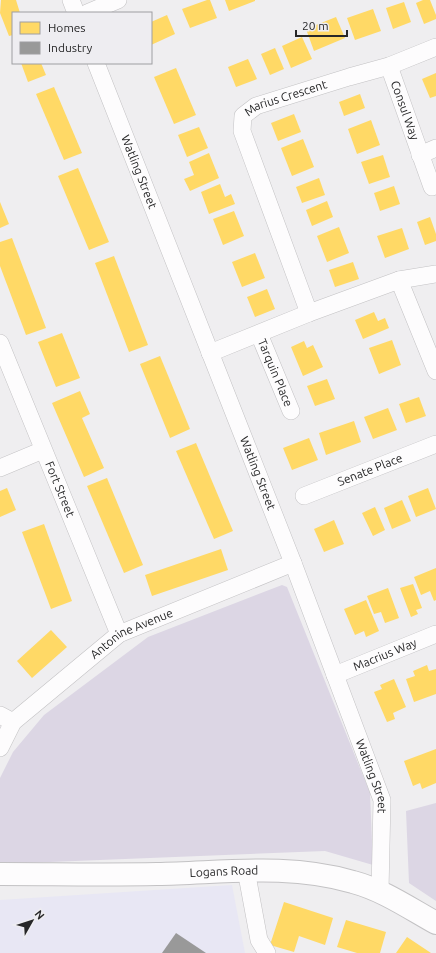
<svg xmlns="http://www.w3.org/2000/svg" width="436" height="953" viewBox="0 0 436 953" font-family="Ubuntu,sans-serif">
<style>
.industrial{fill:#e8e7f4}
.green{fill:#dcd6e4}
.homes{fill:#ffd966}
.industry{fill:#999}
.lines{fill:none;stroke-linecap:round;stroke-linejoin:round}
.street-casing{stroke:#c3c2c4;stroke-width:18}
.secondary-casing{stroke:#c3c2c4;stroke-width:24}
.street{stroke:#fdfcfd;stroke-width:17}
.secondary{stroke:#fdfcfd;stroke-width:22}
.labels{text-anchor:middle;stroke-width:4;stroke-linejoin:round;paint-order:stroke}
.street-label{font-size:12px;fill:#272728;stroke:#eeedf1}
</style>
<rect width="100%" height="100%" fill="#efeef0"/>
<!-- industrial -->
<polygon class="industrial" points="232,885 245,953 0,953 0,900"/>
<!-- green -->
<g class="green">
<polygon points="282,585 287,587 370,793 373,865 325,851 0,864 0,778 13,752 44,715 148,637"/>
<polygon points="436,803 436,901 409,883 406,811"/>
</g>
<!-- homes -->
<g class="homes">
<polygon points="1,0 16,0 20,13 13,13 13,35 9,36 0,13"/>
<polygon points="207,0 210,0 217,18 190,28 182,9"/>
<polygon points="225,0 255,0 255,1 229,11"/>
<polygon points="423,0 430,0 436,15 436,19 424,24 416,3"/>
<polygon points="404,2 411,22 393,29 386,8"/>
<polygon points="373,9 381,31 355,40 347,18"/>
<polygon points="167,15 175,34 151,45 151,22"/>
<polygon points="336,17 345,38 314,51 306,29"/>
<polygon points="302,37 312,59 291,68 282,46"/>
<polygon points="275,48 284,69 270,75 261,54"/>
<polygon points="248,59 257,79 236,87 228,67"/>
<polygon points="21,63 41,63 46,75 28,82"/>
<polygon points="176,68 196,115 174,124 154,77"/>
<polygon points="436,73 436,96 430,98 422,79"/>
<polygon points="54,87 82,153 64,160 36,94"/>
<polygon points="360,94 365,108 344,116 339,102"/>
<polygon points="294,114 301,132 278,141 271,123"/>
<polygon points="371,120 380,145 357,154 348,129"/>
<polygon points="199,127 208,148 187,157 178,135"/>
<polygon points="303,139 314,167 292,176 281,148"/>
<polygon points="209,153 219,178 190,191 184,179 194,175 189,162"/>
<polygon points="383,155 390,177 369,184 361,162"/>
<polygon points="78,168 109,242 89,250 58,176"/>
<polygon points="319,178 325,195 302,203 296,187"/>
<polygon points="220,184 225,197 231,194 235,204 209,214 201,192"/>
<polygon points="394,186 400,204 380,211 374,193"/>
<polygon points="327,201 333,217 312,226 306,210"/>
<polygon points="0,202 9,224 0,228"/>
<polygon points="234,211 244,236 223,245 213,219"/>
<polygon points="430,217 436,234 436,241 425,245 417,222"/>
<polygon points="339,227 349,253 327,262 317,236"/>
<polygon points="402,228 409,249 385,258 377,236"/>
<polygon points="12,238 46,328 26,335 0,266 0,242"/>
<polygon points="255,253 265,278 242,287 232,262"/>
<polygon points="114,256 148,345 129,352 95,263"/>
<polygon points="353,262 359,279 335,287 329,270"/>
<polygon points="267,289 275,309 255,317 247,297"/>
<polygon points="374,312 378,321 385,318 389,328 363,339 355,320"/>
<polygon points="62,333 80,378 56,387 38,342"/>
<polygon points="392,340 401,365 379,374 369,348"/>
<polygon points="304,341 307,348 313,345 323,367 303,376 291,347"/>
<polygon points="160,356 190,429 170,438 140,364"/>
<polygon points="327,379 335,399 315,406 307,386"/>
<polygon points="80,391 90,414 82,418 104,468 84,477 52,403"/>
<polygon points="419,397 426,416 406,423 399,404"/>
<polygon points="388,408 397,430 373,439 364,417"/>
<polygon points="354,421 361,442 326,455 319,433"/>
<polygon points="309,438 318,460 292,470 283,448"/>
<polygon points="196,443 233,531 214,539 176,451"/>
<polygon points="107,478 143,565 124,573 87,486"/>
<polygon points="7,488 16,510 0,517 0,491"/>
<polygon points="428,488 436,509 416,517 408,496"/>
<polygon points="402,500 411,521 392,529 384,508"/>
<polygon points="375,507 385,530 373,536 362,513"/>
<polygon points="334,520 344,544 324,552 314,529"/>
<polygon points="44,524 72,601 51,609 22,532"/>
<polygon points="221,549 228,570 152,596 145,575"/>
<polygon points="436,568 436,600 434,601 430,591 421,595 414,577"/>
<polygon points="413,584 422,608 416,610 418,614 411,617 400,588"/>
<polygon points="388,588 399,618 385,623 381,612 374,614 367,596"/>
<polygon points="366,600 379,631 366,637 364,631 355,635 344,609"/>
<polygon points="51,630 67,647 32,678 17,661"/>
<polygon points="427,665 429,671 436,669 436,694 414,702 406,679 415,676 413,671"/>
<polygon points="394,679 406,707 393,713 395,719 387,722 374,692 382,689 380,685"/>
<polygon points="436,749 436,783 422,789 420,783 413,786 404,761"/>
<polygon points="284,902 333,918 325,945 299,936 294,952 270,945"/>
<polygon points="346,920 386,932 380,953 357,953 337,947"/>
<polygon points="407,937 431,953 396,953"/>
</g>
<!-- industry -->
<polygon class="industry" points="176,933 206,953 162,953"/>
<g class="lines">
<defs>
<g id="street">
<polyline points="71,0 76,13"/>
<polyline points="87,13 118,0"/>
<path id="s1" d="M96,63L293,563L382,800L380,891"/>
<path id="s2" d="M389,66L432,187"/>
<polyline points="420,155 436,148"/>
<polyline points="399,280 436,371"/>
<path id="s3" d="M309,313L242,131L243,116L256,106L349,77L389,66L436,47"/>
<path id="s4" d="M259,334L291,411"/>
<path id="s5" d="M0,343L119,634"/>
<polyline points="210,353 309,313 399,280 436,274"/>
<polyline points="0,468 43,450"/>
<path id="s6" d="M304,496L436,444"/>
<path id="s7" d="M335,675L436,634"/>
<polyline points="0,715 13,722"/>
<path id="s8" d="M0,748L13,722L119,634L293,563"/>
<polyline points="246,870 259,940 267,953"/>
</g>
<g id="secondary">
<path id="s9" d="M0,874C52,874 105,875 157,874C223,873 288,863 353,882C383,890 409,908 436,923"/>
</g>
</defs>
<!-- street casing -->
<use href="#street" class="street-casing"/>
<!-- secondary casing -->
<use href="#secondary" class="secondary-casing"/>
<!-- street -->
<use href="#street" class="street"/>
<!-- secondary -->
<use href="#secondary" class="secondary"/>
</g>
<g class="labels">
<!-- street labels -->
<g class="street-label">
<text dy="4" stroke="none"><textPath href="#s3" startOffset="256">Marius Crescent</textPath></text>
<text dy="4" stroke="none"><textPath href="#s2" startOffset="47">Consul Way</textPath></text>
<text dy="4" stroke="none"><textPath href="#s1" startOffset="117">Watling Street</textPath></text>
<text dy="4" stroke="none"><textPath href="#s4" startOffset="42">Tarquin Place</textPath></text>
<text dy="4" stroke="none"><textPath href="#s6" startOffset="71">Senate Place</textPath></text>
<text dy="4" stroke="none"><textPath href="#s1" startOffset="441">Watling Street</textPath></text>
<text dy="4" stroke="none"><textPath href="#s5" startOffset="158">Fort Street</textPath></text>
<text dy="4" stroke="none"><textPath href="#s8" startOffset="178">Antonine Avenue</textPath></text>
<text dy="4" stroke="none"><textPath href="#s7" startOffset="54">Macrius Way</textPath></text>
<text dy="4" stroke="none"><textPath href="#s1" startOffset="765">Watling Street</textPath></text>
<text dy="4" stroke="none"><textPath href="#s9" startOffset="224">Logans Road</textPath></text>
</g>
</g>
<!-- legend -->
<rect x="12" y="12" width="140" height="52" fill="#eeedf1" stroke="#9e9ea1"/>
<rect x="20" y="22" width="20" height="12" fill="#ffd966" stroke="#9e9ea1"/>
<text x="48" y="32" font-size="12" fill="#272728">Homes</text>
<rect x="20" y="42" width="20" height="12" fill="#999999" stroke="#9e9ea1"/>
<text x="48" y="52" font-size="12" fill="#272728">Industry</text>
<!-- north arrow -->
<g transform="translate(32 921) rotate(51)" stroke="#eeedf1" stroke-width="3" paint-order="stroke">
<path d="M0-3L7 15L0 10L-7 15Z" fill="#272728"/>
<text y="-6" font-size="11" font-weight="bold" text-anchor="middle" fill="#272728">N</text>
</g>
<!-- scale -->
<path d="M296 30v6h51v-6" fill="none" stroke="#272728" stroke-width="2"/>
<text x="302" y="30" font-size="12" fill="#272728" stroke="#eeedf1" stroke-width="3" paint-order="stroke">20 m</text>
</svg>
